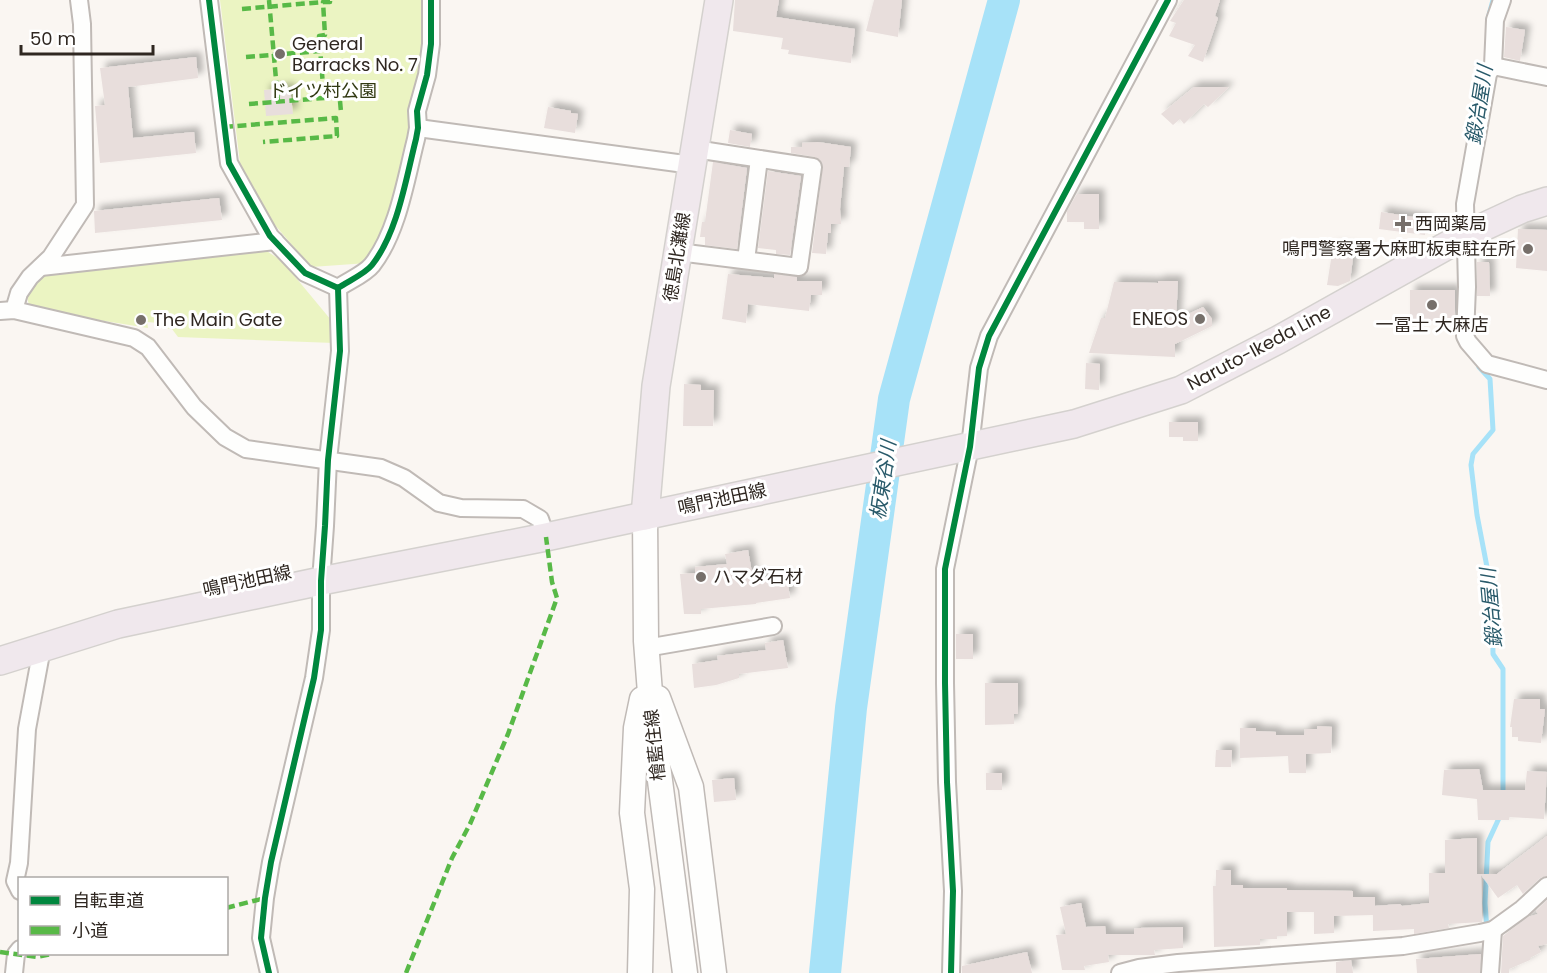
<svg xmlns="http://www.w3.org/2000/svg" width="1547" height="973" viewBox="0 0 1547 973" font-family="Poppins,'Noto Sans JP',sans-serif">
<style>
.green{fill:#ebf4c2}
.lines{fill:none;stroke-linecap:round;stroke-linejoin:round}
.stream{stroke:#a7e2f8;stroke-width:5}
.river{stroke:#a7e2f8;stroke-width:32}
.building{fill:#e8dedc;filter:url(#shadow)}
.street-casing{stroke:#c0bab6;stroke-width:20}
.secondary-casing{stroke:#c0bab6;stroke-width:27}
.primary-casing{stroke:#d4d1ce;stroke-width:30}
.street{stroke:#fefefd;stroke-width:16}
.secondary{stroke:#fefefd;stroke-width:24}
.primary{stroke:#f0e8ed;stroke-width:27}
.quiet{stroke:#58b947;stroke-width:4.5;stroke-dasharray:9 4.5;stroke-linecap:butt}
.cycleway-casing{stroke:#fff;stroke-width:10}
.cycleway{stroke:#00873e;stroke-width:6}
.poi-dot{fill:#766f6a;stroke:#fff;stroke-width:2}
.labels{text-anchor:middle;stroke-width:6;stroke-linejoin:round;paint-order:stroke}
.poi-label{font-size:18px;fill:#2f2721;stroke:#fff;text-anchor:start}
.park-label{font-size:18px;fill:#313912;stroke:#fff}
.street-label{font-size:18px;fill:#2f2721;stroke:#fff}
.water-label{font-size:20px;font-style:italic;fill:#295a6a;stroke:#fff}
</style>
<defs>
<filter id="shadow"><feDropShadow dx="5.5" dy="-5.5" stdDeviation="3" flood-color="#0004"/></filter>
</defs>
<rect width="100%" height="100%" fill="#faf6f2"/>
<!-- green -->
<g class="green">
<polygon points="220,0 425,0 425,44 412,131 397,200 368,263 311,267 274,224 240,163"/>
<polygon points="262,248 282,261 331,320 334,343 178,337 172,329 163,328 159,323 147,322 148,328 30,309 26,293 42,273"/>
</g>
<g class="lines">
<!-- stream -->
<g class="stream">
<polyline points="1488,19 1493,0"/>
<polyline points="1479,367 1490,379 1493,430 1473,454 1471,465 1477,515 1492,593 1493,654 1503,669 1503,795"/>
<polyline points="1487,930 1485,903 1488,842 1500,816"/>
</g>
<!-- river -->
<polyline class="river" points="825,973 851,708 894,399 1004,0"/>
</g>
<!-- building -->
<g class="building">
<polygon points="735,0 779,0 776,17 855,29 851,63 788,54 789,50 781,49 783,38 733,31"/>
<polygon points="874,0 902,0 898,37 866,31"/>
<polygon points="1184,0 1220,0 1215,16 1218,18 1203,62 1188,56 1195,45 1169,36 1176,23 1170,21"/>
<polygon points="1506,27 1525,30 1520,61 1504,57"/>
<polygon points="196,57 198,78 128,87 133,138 194,132 196,153 100,163 95,106 105,105 100,68"/>
<polygon points="1194,87 1229,87 1208,107 1204,104 1184,124 1180,119 1173,125 1161,114"/>
<polygon points="290,88 293,114 266,116 264,90"/>
<polygon points="548,107 571,111 571,113 578,114 575,133 544,128"/>
<polygon points="730,130 752,134 750,147 728,143"/>
<polygon points="818,142 851,147 849,167 844,167 840,209 841,224 831,224 831,233 828,233 826,254 812,253 823,164 815,157 791,153 791,147 802,147 802,143"/>
<polygon points="713,162 747,168 737,249 705,245 705,237 700,237 702,222 705,222"/>
<polygon points="768,171 801,176 790,255 776,254 776,250 758,248"/>
<polygon points="1077,194 1099,194 1099,229 1084,229 1084,222 1067,222 1067,211"/>
<polygon points="219,198 222,220 95,233 94,211"/>
<polygon points="1381,212 1427,219 1425,235 1379,229"/>
<polygon points="1518,229 1547,230 1547,271 1516,268"/>
<polygon points="1333,247 1354,250 1350,281 1338,286 1327,285"/>
<polygon points="1477,262 1489,262 1490,296 1477,296"/>
<polygon points="728,274 774,278 774,274 797,277 797,281 822,281 822,295 811,295 809,311 748,304 746,323 722,319"/>
<polygon points="1158,281 1178,281 1176,320 1203,307 1212,319 1212,326 1175,344 1175,357 1089,353 1101,318 1105,318 1114,282 1158,283"/>
<rect x="1410" y="290" width="45" height="31"/>
<polygon points="1086,363 1100,364 1099,390 1085,389"/>
<polygon points="684,384 701,385 701,390 714,390 713,426 683,426"/>
<polygon points="1169,422 1198,422 1198,441 1183,441 1183,437 1169,437"/>
<polygon points="748,550 753,579 787,577 790,598 756,603 756,604 701,609 701,614 684,614 680,574 695,573 695,567 727,564 725,554"/>
<rect x="956" y="634" width="17" height="25"/>
<polygon points="783,640 788,668 739,674 739,678 716,685 694,688 692,664 718,660 717,656 766,650 765,643"/>
<polygon points="985,683 1018,683 1018,714 1014,714 1014,724 985,725"/>
<polygon points="1514,699 1540,699 1540,709 1545,709 1541,743 1518,741 1518,737 1512,737 1512,727 1510,727"/>
<polygon points="1317,726 1332,727 1331,753 1306,754 1306,773 1289,773 1288,756 1240,758 1240,728 1256,728 1256,731 1276,732 1276,735 1304,735 1305,729 1317,729"/>
<polygon points="1216,750 1232,750 1231,767 1215,767"/>
<polygon points="1479,769 1483,790 1525,790 1527,771 1547,772 1544,819 1509,817 1509,820 1478,820 1477,799 1442,795 1444,770"/>
<rect x="986" y="773" width="16" height="17"/>
<polygon points="734,778 736,800 714,802 712,780"/>
<polygon points="1547,836 1547,876 1540,878 1523,894 1517,885 1498,898 1481,875 1482,922 1448,924 1449,928 1414,934 1414,929 1373,931 1373,915 1334,916 1334,933 1314,934 1314,912 1287,912 1287,936 1277,936 1277,939 1260,939 1260,945 1214,947 1213,886 1216,886 1216,870 1231,870 1231,885 1243,885 1243,888 1287,888 1287,890 1353,891 1353,897 1375,897 1375,906 1400,904 1402,906 1429,903 1429,873 1445,873 1445,840 1477,838 1477,874 1497,874"/>
<polygon points="1547,900 1547,944 1538,946 1541,952 1530,958 1530,960 1509,969 1509,973 1501,973 1503,936 1528,917 1538,914 1536,911"/>
<polygon points="1081,903 1086,927 1105,926 1106,934 1134,934 1134,929 1140,928 1183,927 1183,948 1154,950 1155,955 1108,955 1109,962 1084,966 1085,970 1062,970 1056,935 1066,934 1060,907"/>
<polygon points="1027,952 1032,973 962,973 962,966"/>
<polygon points="1481,954 1480,973 1417,973 1416,959"/>
<polygon points="1351,960 1353,973 1336,973 1336,962"/>
</g>
<g class="lines">
<defs>
<g id="street">
<path d="M209,0L229,163L270,236L305,273L338,288C348,281 365,274 372,265C398,232 406,178 416,139L418,128L417,111L427,75L431,44V0"/>
<polyline points="1493,66 1495,20 1502,0"/>
<polyline points="1547,77 1493,66 1488,74 1465,204 1467,287 1465,336 1468,342 1487,364 1547,380"/>
<polyline points="418,128 692,165"/>
<polyline points="678,252 799,267 813,167 695,149"/>
<polyline points="746,260 759,159"/>
<polyline points="41,267 275,241"/>
<polyline points="14,310 19,293 30,277 51,257 85,205 82,24 79,0"/>
<polyline points="0,311 14,310 134,338 148,347 194,407 225,437 246,449 381,468 404,478 439,503 461,508 523,509 540,519 546,537"/>
<polyline points="646,648 773,626"/>
<polyline points="20,891 15,881 19,863 27,729 42,648"/>
<polyline points="14,973 16,954 20,949"/>
<polyline points="269,973 261,938 265,898 271,862 314,678 321,630 321,581 325,526 328,460 340,351 338,288"/>
<polyline points="951,973 953,891 947,782 945,683 945,569 970,447 979,368 989,336 1168,0"/>
<polyline points="1120,973 1139,968 1178,963 1403,946 1480,933 1493,930 1522,909 1547,886"/>
<polyline points="1490,973 1493,930"/>
</g>
<g id="secondary">
<polyline points="645,516 646,641 652,719 685,973"/>
<polyline points="658,698 691,787 714,973"/>
<polyline points="640,973 642,889 632,813 636,728 642,699"/>
</g>
<g id="primary">
<polyline points="645,516 656,386 719,0"/>
<polyline points="0,661 118,624 321,581 546,537 1074,424 1181,390 1278,340 1466,235 1522,209 1547,201"/>
</g>
</defs>
<!-- street casing -->
<use href="#street" class="street-casing"/>
<!-- secondary casing -->
<use href="#secondary" class="secondary-casing"/>
<!-- primary casing -->
<use href="#primary" class="primary-casing"/>
<!-- street -->
<use href="#street" class="street"/>
<!-- secondary -->
<use href="#secondary" class="secondary"/>
<!-- primary -->
<use href="#primary" class="primary"/>
<!-- quiet -->
<g class="quiet">
<polyline points="269,0 278,102"/>
<polyline points="242,9 323,2"/>
<polyline points="246,57 320,51"/>
<polyline points="340,101 341,112"/>
<polyline points="249,104 324,98 319,36 325,35 323,2 330,2 330,0"/>
<polyline points="224,127 336,118 337,136 263,142"/>
<polyline points="226,908 265,898"/>
<polyline points="0,952 37,957 52,954"/>
<polyline points="406,973 452,858 470,824 508,734 557,598 552,582 546,537"/>
</g>
<defs>
<g id="cycleway">
<path d="M209,0L229,163L270,236L305,273L338,288C348,281 365,274 372,265C398,232 406,178 416,139L418,128L417,111L427,75L431,44V0"/>
<polyline points="269,973 261,938 265,898 271,862 314,678 321,630 321,581 325,526 328,460 340,351 338,288"/>
<polyline points="951,973 953,891 947,782 945,683 945,569 970,447 979,368 989,336 1168,0"/>
</g>
</defs>
<!-- cycleway casing -->
<use href="#cycleway" class="cycleway-casing"/>
<!-- cycleway -->
<use href="#cycleway" class="cycleway"/>
</g>
<!-- markers -->
<g class="poi-dot">
<circle cx="280" cy="54" r="6"/>
<path d="M1400 215h6v6h6v6h-6v6h-6v-6h-6v-6h6z"/>
<circle cx="1528" cy="249" r="6"/>
<circle cx="1432" cy="305" r="6"/>
<circle cx="1200" cy="319" r="6"/>
<circle cx="141" cy="320" r="6"/>
<circle cx="701" cy="577" r="6"/>
</g>
<g class="labels">
<!-- poi labels -->
<g class="poi-label">
<text x="292" y="50">General<tspan x="292" dy="21">Barracks No. 7</tspan></text>
<text x="1415" y="230">西岡薬局</text>
<text x="1516" y="255" text-anchor="end">鳴門警察署大麻町板東駐在所</text>
<text x="1188" y="325" text-anchor="end">ENEOS</text>
<text x="153" y="326">The Main Gate</text>
<text x="1432" y="331" text-anchor="middle">一冨士 大麻店</text>
<text x="713" y="583">ハマダ石材</text>
</g>
<!-- park labels -->
<g class="park-label">
<text x="323" y="97">ドイツ村公園</text>
</g>
<!-- street labels -->
<g class="street-label">
<text transform="translate(677 257) rotate(-81)" y="6">徳島北灘線</text>
<text transform="translate(1259 348) rotate(-28)" y="6">Naruto-Ikeda Line</text>
<text transform="translate(722 499) rotate(-12)" y="6">鳴門池田線</text>
<text transform="translate(247 581) rotate(-12)" y="6">鳴門池田線</text>
<text transform="translate(655 745) rotate(-96)" y="6">檜藍住線</text>
</g>
<!-- water labels -->
<g class="water-label">
<text transform="translate(1479 105) rotate(-81)" y="7">鍛冶屋川</text>
<text transform="translate(883 480) rotate(-82)" y="7">板東谷川</text>
<text transform="translate(1491 608) rotate(-95)" y="7">鍛冶屋川</text>
</g>
</g>
<!-- legend -->
<rect x="18" y="877" width="210" height="78" fill="#ffffff" stroke="#aca9a6" stroke-width="1.5"/>
<rect x="30" y="896" width="30" height="9" fill="#00873e" stroke="#aca9a6" stroke-width="1.5"/>
<text x="72" y="907" font-size="18" fill="#2f2721">自転車道</text>
<rect x="30" y="926" width="30" height="9" fill="#58b947" stroke="#aca9a6" stroke-width="1.5"/>
<text x="72" y="937" font-size="18" fill="#2f2721">小道</text>
<!-- scale -->
<path d="M21 45v9h132v-9" fill="none" stroke="#2f2721" stroke-width="3"/>
<text x="30" y="45" font-size="18" fill="#2f2721" stroke="#ffffff" stroke-width="4.5" paint-order="stroke">50 m</text>
</svg>
